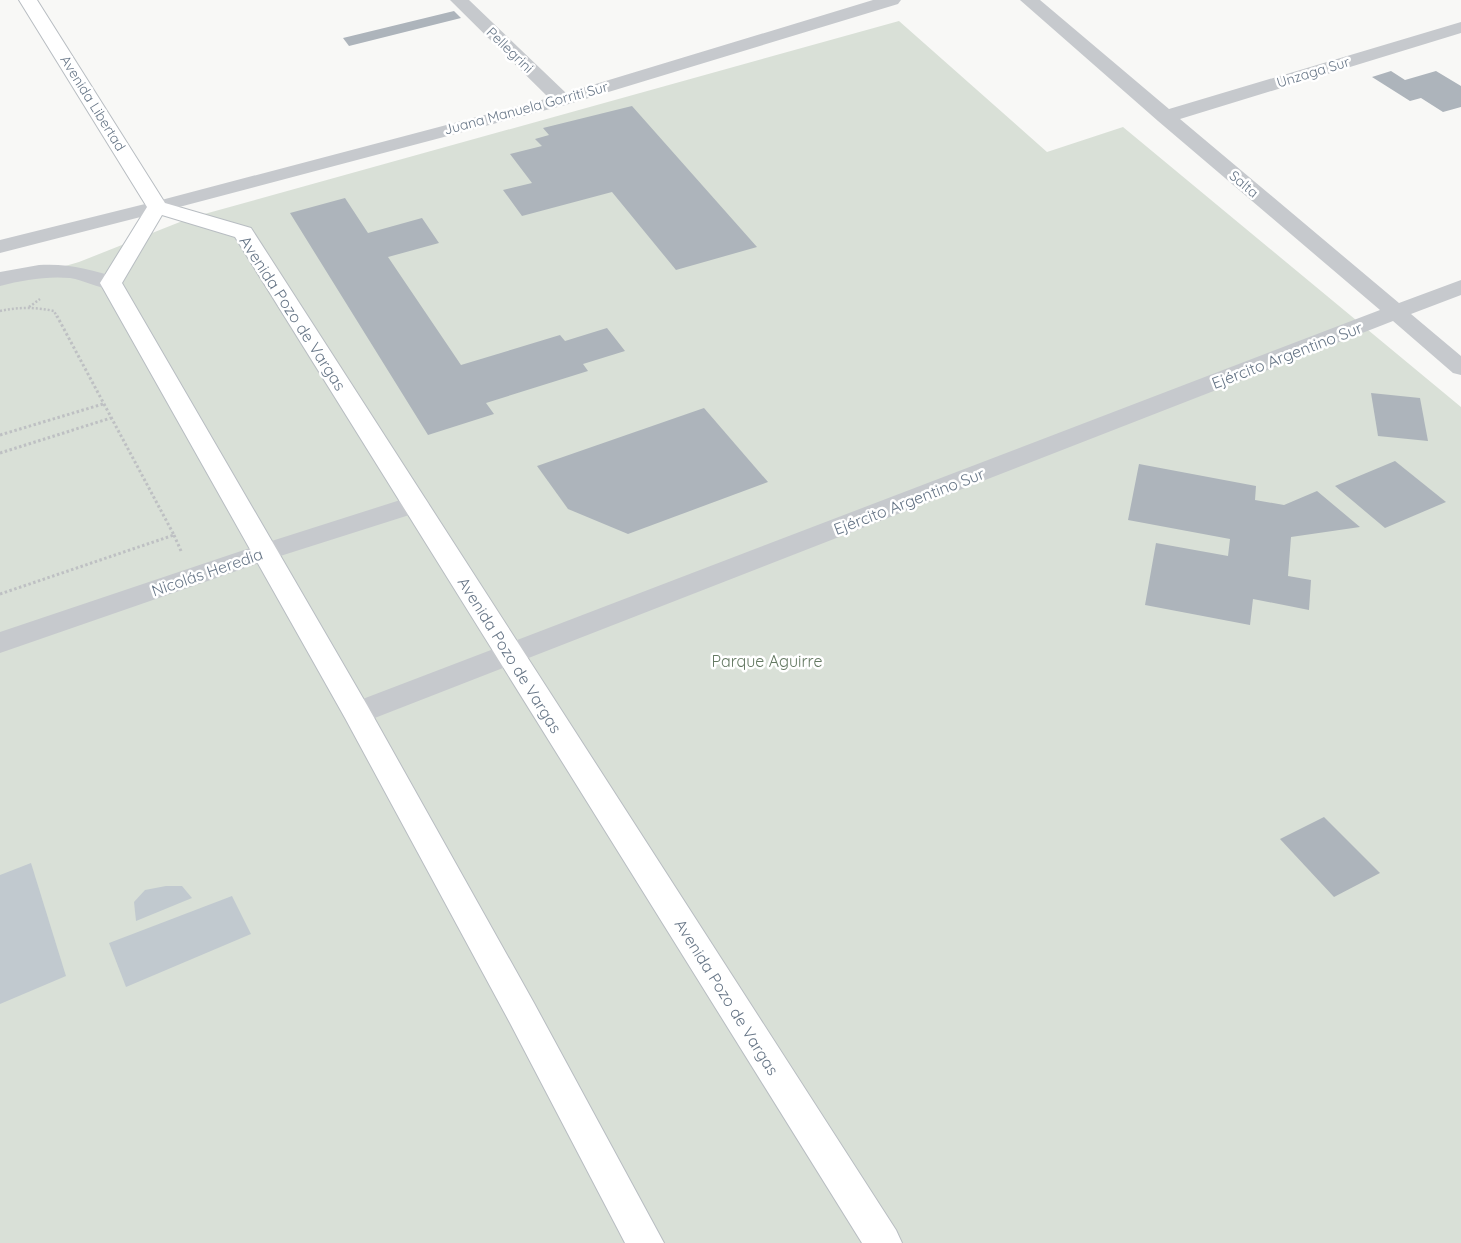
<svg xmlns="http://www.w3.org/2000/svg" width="1461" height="1243" viewBox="0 0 1461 1243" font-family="Quicksand,sans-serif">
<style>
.green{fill:#d9e0d7}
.water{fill:#c1c9cf}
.building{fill:#adb4bb}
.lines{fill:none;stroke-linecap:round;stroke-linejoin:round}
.secondary-casing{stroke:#b8bdc2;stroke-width:2}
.path-far1{stroke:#bec0c3;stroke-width:2.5;stroke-dasharray:2 2;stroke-linecap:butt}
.path{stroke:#bec0c3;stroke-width:3;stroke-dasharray:2.5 2.5;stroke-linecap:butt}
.minor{fill:#c6c9cd;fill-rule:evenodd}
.tertiary{fill:#c6c9cd;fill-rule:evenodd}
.secondary{fill:#fff;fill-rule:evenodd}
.labels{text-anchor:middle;stroke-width:5;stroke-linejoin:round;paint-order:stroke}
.far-street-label{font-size:14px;fill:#677687;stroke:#fff}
.street-label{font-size:16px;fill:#677687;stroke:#fff}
.park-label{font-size:16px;fill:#647962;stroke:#fff}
</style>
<rect width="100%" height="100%" fill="#f8f8f6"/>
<!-- green -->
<polygon class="green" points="899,21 1047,152 1123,127 1461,407 1461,1243 0,1243 0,285 79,262 190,218"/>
<!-- water -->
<g class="water">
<polygon points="31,863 66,976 0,1004 0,875"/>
<polygon points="166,886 182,886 192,898 136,921 134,902 145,890"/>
<polygon points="232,896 251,934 126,987 109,943"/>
</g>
<!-- building -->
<g class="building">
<polygon points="454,11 461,18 349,46 343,38"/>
<polygon points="1391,71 1405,80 1436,71 1461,86 1461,107 1443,112 1421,98 1410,101 1372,77"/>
<polygon points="632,106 757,247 676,270 612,192 522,216 503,190 532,183 510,154 542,146 535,139 549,135 543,128"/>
<polygon points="345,198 368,233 422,218 439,243 388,257 461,365 560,335 565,341 607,328 625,351 583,364 588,371 486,403 494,414 428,435 290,213"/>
<polygon points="1371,393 1420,398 1428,441 1378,436"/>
<polygon points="704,408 768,482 628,534 568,509 537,466"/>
<polygon points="1395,461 1446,502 1385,528 1335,486"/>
<polygon points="1139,464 1256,486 1255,500 1284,505 1317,491 1360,527 1291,537 1288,576 1311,580 1309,610 1253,599 1250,625 1145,605 1156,543 1228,556 1230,539 1128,520"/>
<polygon points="1324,817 1380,873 1334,897 1280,839"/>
</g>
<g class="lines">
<defs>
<polygon id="secondary" points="19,0 37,0 165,203 251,228 896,1230 902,1243 862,1243 235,237 162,215 122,283 367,705 534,1003 664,1243 625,1243 510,1023 345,718 100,283 147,207"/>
</defs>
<!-- secondary casing -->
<use href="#secondary" class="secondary-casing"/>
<!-- path-far1 -->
<g class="path-far1">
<polyline points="29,307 40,299"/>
<path d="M0,311C18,307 36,307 54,311L57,317"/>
</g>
<!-- path -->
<g class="path">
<polyline points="0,435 103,404"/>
<polyline points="0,453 111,418"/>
<polyline points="174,535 181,551"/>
<polyline points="0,594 174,535 57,316"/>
</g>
<!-- minor -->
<g class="minor">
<polygon points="450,0 469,0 566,93 873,0 901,0 898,4 569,104 164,211 157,213 150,211 147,207 150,203 549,98"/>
<polygon points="1020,0 1040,0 1169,109 1461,22 1461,33 1180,119 1399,303 1461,280 1461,295 1411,314 1461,356 1461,375 1453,373 1393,321 367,721 357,724 347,721 343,713 347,705 1380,310 1158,121"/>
<polygon points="416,495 425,498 429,504 425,510 274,558 0,653 0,632 256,546"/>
</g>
<!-- tertiary -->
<g class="tertiary">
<polygon points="157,201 164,203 167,207 164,211 0,253 0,240"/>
<path d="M39,265C68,263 92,270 119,278L122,283L119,288C102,292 86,280 70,278C46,276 23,280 0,286V272Z"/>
</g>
<!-- secondary -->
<use href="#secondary" class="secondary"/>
</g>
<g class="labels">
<!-- far-street labels -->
<g class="far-street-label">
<text transform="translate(510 50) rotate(44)" y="5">Pellegrini</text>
<text transform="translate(1313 72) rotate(-17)" y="5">Unzaga Sur</text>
<text transform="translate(93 103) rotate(58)" y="5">Avenida Libertad</text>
<text transform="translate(526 108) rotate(-15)" y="5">Juana Manuela Gorriti Sur</text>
<text transform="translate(1244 184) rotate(40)" y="5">Salta</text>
</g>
<!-- street labels -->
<g class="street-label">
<text transform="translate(293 313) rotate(57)" y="6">Avenida Pozo de Vargas</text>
<text transform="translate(1287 355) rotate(-21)" y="6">Ejército Argentino Sur</text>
<text transform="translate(909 501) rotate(-21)" y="6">Ejército Argentino Sur</text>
<text transform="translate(207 572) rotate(-19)" y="6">Nicolás Heredia</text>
<text transform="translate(510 655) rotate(58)" y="6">Avenida Pozo de Vargas</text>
<text transform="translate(727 997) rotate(58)" y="6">Avenida Pozo de Vargas</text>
</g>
<!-- park labels -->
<g class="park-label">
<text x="767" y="667">Parque Aguirre</text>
</g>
</g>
</svg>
